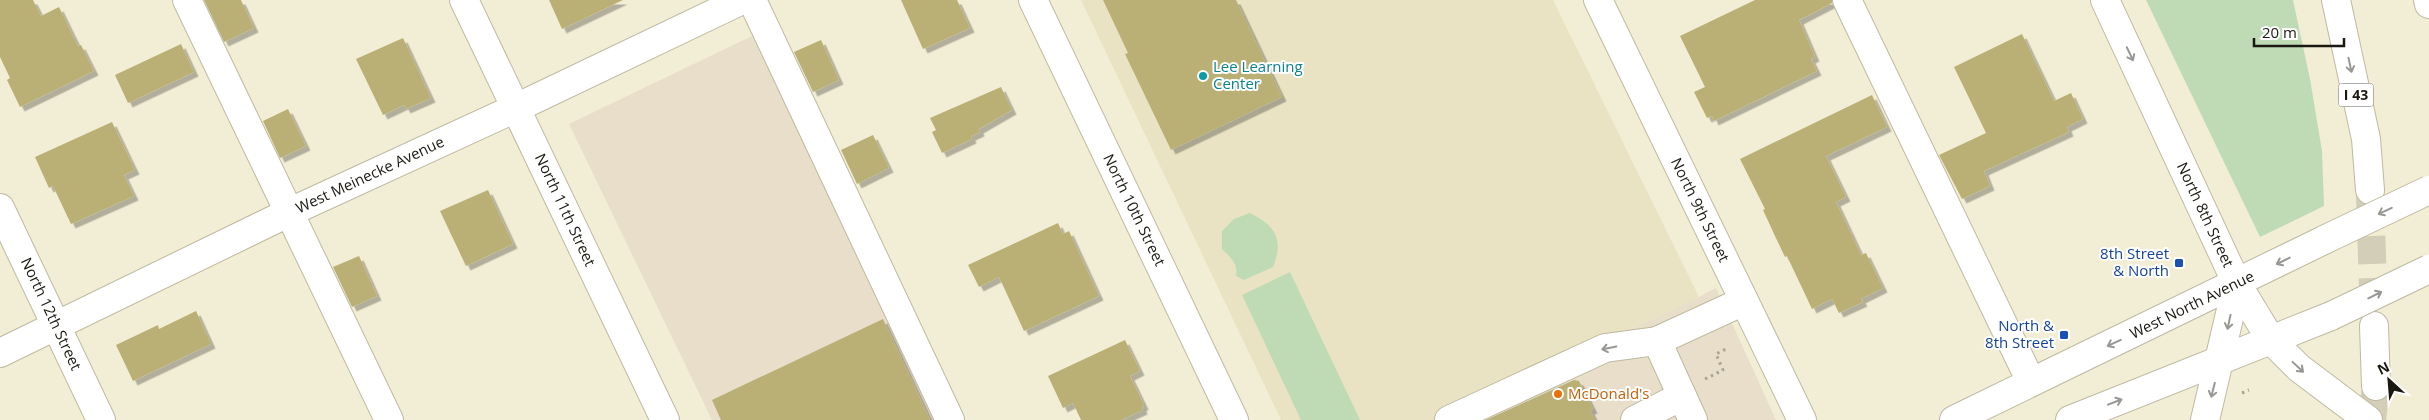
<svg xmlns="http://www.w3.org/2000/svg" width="2429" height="420" viewBox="0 0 2429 420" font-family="'Open Sans',sans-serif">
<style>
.commercial{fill:#e8dec9}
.built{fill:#e9e3c3}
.green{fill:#bedbb6}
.building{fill:#bab074;filter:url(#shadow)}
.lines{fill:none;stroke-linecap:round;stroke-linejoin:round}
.highway-tunnel{stroke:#d2ceb7;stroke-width:28;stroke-dasharray:28 14;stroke-linecap:butt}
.minor-casing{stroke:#bebaa2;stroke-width:30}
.major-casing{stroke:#bebaa2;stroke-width:30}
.highway-casing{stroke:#bebaa2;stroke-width:30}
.path{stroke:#a8a491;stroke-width:3;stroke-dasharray:2.5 4;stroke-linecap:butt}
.minor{stroke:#fff;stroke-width:28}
.major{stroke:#fff;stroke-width:28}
.highway{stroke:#fff;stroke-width:28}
.major-bridge-casing{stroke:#bebaa2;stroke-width:30;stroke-linecap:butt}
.major-bridge{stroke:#fff;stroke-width:28}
.oneway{stroke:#989793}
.culture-dot{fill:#0f9aa8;stroke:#fff;stroke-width:2}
.transit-dot{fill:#1a4fb4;stroke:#fff;stroke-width:2}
.food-dot{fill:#e8710a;stroke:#fff;stroke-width:2}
.labels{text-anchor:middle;stroke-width:4;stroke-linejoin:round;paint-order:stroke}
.shield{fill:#fff;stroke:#5f5d58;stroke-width:1}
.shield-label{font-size:14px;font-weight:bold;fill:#1a1810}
.culture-label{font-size:15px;fill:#0d838f;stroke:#fff;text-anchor:start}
.street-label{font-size:15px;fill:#1a1810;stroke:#fff}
.transit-label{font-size:15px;fill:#164399;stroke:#fff;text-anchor:end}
.food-label{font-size:15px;fill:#c56008;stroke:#fff;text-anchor:start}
</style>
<defs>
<filter id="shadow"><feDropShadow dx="4.5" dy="4.5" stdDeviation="0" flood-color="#0004"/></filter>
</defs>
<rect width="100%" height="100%" fill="#f2eed5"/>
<!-- commercial -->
<g class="commercial">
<polygon points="752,36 938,420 712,420 569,124"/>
<polygon points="1716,288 1776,420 1434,420 1699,297"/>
</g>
<!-- built -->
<polygon class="built" points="1081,0 1553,0 1699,297 1434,420 1281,420"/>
<!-- green -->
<g class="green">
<polygon points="2146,0 2293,0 2310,79 2322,151 2324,206 2260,237"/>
<path d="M1250,213C1276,226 1284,240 1273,267L1244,280L1236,276C1238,263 1231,258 1222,249V231L1234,219Z"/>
<polygon points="1290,272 1360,420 1301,420 1242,295"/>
</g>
<!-- building -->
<g class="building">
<polygon points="0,0 33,0 41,16 59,7 78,46 81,45 94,71 20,107 7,80 10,78 0,57"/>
<polygon points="204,0 241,0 254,28 224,42"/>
<polygon points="549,0 623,0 562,29"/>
<polygon points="901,0 957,0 970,28 923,49"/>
<polygon points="1103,0 1236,0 1282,97 1171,150 1125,54 1128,53"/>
<polygon points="1755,0 1832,0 1832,3 1799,20 1815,57 1811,59 1817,71 1714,121 1712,116 1707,118 1694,92 1705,87 1680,36"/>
<polygon points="2022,34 2054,101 2071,93 2083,119 2067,127 2069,132 1984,171 1990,186 1962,199 1939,155 1986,133 1954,67"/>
<polygon points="403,38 431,98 406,109 404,105 383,115 356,59"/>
<polygon points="821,40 839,80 813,92 794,52"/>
<polygon points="181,44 194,72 128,103 115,75"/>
<polygon points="1001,87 1012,110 979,129 980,132 971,136 972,139 942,153 932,132 936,130 930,118"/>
<polygon points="1872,95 1887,127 1826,156 1846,197 1836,202 1861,255 1866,253 1883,288 1861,299 1863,302 1839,313 1832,299 1812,309 1787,256 1785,257 1775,236 1763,210 1765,209 1740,159"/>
<polygon points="288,109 306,146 280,158 263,121"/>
<polygon points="112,122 135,170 124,175 134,196 71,224 53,186 49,188 35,157"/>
<polygon points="873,135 889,168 857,184 841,150"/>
<polygon points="488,190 513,244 466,266 440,211"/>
<polygon points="1058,223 1063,234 1069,231 1099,296 1024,331 999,277 979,287 968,265"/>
<polygon points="359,256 377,296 352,307 333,267"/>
<polygon points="196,311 211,344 133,381 116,345 158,325 159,329"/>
<polygon points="883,319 930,420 721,420 712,400"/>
<polygon points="1125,340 1140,371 1130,376 1144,405 1142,407 1143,410 1121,420 1081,420 1073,403 1063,408 1048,376"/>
<polygon points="1574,380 1579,381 1593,409 1590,410 1595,420 1486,420"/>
</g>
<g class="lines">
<!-- highway-tunnel -->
<g class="highway-tunnel">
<polyline points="2370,194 2374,319"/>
<polyline points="2372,420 2376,386"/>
</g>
<defs>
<g id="minor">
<polyline points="187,0 389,420"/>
<polyline points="464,0 665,420"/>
<polyline points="752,0 950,420"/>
<polyline points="1033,0 1234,420"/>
<polyline points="1598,0 1802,420"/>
<polyline points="1847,0 2031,382"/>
<polyline points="0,208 101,420"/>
<polyline points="0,353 290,212 516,108 742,0"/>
<polyline points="1449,420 1605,348 1657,341"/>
<polyline points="1635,420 1682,396"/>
<polyline points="1693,420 1657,341 1744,301"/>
</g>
<g id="major">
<polyline points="2105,0 2237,284 2271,340 2299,368 2368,420"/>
<polyline points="1954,420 2326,239"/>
<polyline points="2070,420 2331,316"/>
</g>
<g id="highway">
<polyline points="2336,0 2366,139 2370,190"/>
<polyline points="2428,0 2429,4"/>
<polyline points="2374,326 2376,386"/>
<polyline points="2205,420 2237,284"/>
</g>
</defs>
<!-- minor casing -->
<use href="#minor" class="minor-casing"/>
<!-- major casing -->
<use href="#major" class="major-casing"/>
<!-- highway casing -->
<use href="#highway" class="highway-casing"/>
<!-- path -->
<g class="path">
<polyline points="1705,379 1723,370 1716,354 1728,348"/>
<polyline points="2242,393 2249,390"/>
</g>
<!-- minor -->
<use href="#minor" class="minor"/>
<!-- major -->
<use href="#major" class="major"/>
<!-- highway -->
<use href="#highway" class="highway"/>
<defs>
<g id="major-bridge">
<polyline points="2326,239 2429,190"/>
<polyline points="2331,316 2429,269"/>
</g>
</defs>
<!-- major-bridge casing -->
<use href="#major-bridge" class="major-bridge-casing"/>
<!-- major-bridge -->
<use href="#major-bridge" class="major-bridge"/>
</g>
<!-- one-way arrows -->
<defs><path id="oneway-shaft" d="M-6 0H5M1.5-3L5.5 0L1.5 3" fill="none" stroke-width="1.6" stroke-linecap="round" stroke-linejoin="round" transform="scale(1.25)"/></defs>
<g class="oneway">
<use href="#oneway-shaft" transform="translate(2130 54) rotate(65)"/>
<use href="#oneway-shaft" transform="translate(2350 65) rotate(78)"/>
<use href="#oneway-shaft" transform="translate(2385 211) rotate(155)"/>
<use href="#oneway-shaft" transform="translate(2283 261) rotate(154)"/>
<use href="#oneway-shaft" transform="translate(2375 295) rotate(-26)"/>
<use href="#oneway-shaft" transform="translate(2229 322) rotate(102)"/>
<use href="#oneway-shaft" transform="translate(2114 343) rotate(155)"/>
<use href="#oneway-shaft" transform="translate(1609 348) rotate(168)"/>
<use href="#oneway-shaft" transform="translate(2298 367) rotate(43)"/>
<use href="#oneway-shaft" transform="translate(2213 390) rotate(104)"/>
<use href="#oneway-shaft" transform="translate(2115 402) rotate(-21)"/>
</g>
<!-- markers -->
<circle class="culture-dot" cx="1203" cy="76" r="5"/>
<g class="transit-dot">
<rect x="2174" y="258" width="10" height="10" rx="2.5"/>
<rect x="2059" y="330" width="10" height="10" rx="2.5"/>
</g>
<circle class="food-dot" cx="1558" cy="394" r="5"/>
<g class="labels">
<!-- shield labels -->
<rect class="shield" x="2338.5" y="83.5" width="35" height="23" rx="4"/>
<g class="shield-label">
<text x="2356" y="100">I 43</text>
</g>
<!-- culture labels -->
<g class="culture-label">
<text x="1213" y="72">Lee Learning<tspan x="1213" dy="17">Center</tspan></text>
</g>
<!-- street labels -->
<g class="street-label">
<text transform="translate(370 175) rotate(-25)" y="5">West Meinecke Avenue</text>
<text transform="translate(565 210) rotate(65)" y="5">North 11th Street</text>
<text transform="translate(1134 210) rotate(64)" y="5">North 10th Street</text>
<text transform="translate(1700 210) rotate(64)" y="5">North 9th Street</text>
<text transform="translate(2205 215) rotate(65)" y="5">North 8th Street</text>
<text transform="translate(2192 305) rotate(-26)" y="5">West North Avenue</text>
<text transform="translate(51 314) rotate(65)" y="5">North 12th Street</text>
</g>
<!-- transit labels -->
<g class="transit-label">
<text x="2169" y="259">8th Street<tspan x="2169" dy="17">&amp; North</tspan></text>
<text x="2054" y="331">North &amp;<tspan x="2054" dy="17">8th Street</tspan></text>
</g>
<!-- food labels -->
<g class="food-label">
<text x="1568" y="399">McDonald's</text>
</g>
</g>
<!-- north arrow -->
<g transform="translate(2389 380) rotate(334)" stroke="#ffffff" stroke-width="4" paint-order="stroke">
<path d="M0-4L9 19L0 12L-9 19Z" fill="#1a1810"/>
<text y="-8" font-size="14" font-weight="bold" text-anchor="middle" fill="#1a1810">N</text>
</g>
<!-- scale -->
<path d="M2254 38v8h90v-8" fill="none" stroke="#1a1810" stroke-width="2.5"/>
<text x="2262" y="38" font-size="15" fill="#1a1810" stroke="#ffffff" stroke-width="4" paint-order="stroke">20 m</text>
</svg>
